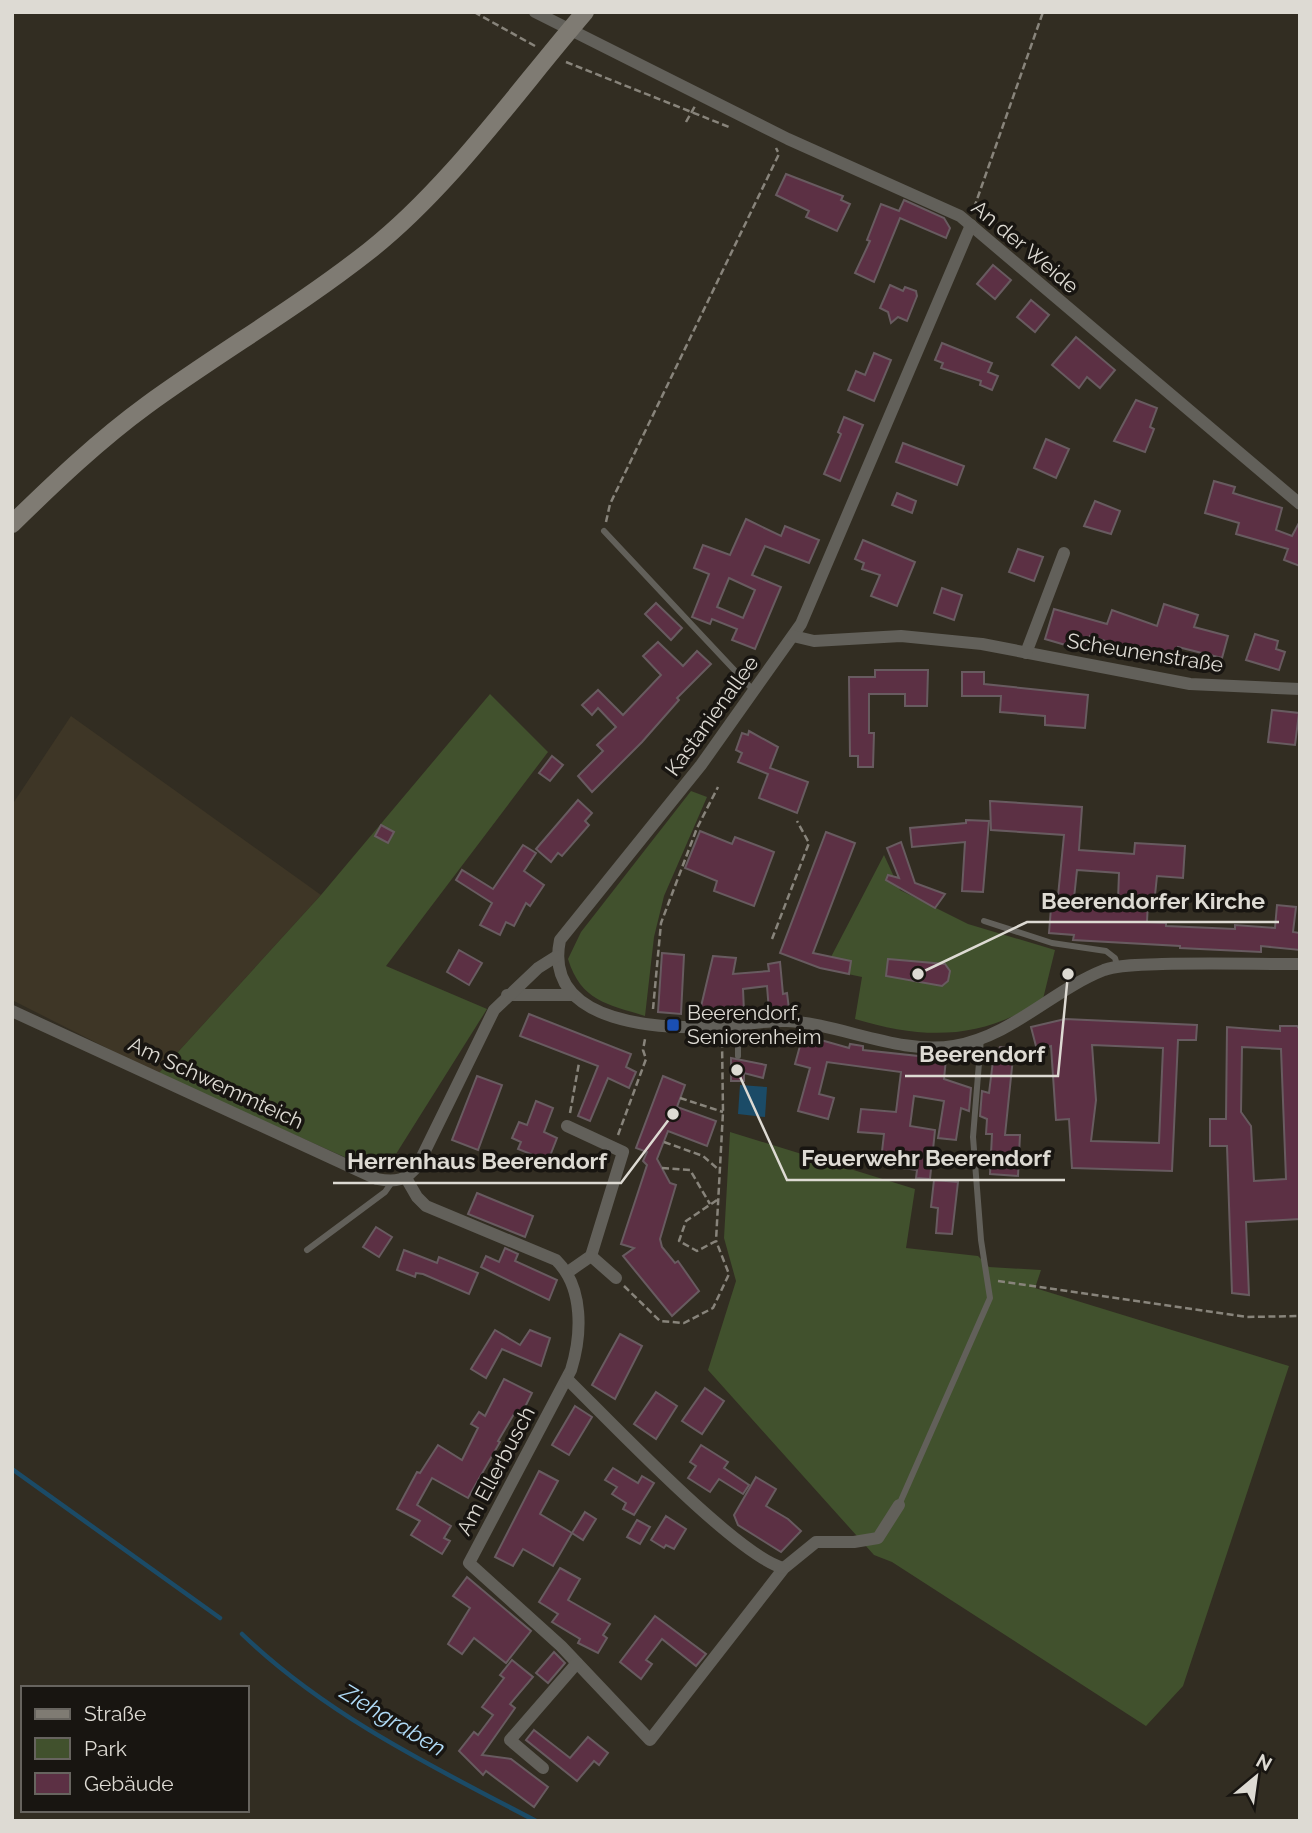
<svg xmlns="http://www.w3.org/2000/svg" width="1312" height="1833" viewBox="0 0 1312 1833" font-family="Raleway,sans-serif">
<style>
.built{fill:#3e3626}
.green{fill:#41512d}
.water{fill:#1b4b67}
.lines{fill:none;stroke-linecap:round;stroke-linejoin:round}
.stream{stroke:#1b4b67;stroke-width:4.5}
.building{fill:#5c3044;stroke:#685b60;stroke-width:2;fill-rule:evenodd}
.path{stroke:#88847b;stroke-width:2.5;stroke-dasharray:7 3.5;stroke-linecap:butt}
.service{stroke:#62605a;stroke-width:6}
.minor{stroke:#62605a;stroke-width:12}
.secondary{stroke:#7f7b73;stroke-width:18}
.transit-dot{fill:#1a4fb4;stroke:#181511;stroke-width:2.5}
.labels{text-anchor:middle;stroke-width:7;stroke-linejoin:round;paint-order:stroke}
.street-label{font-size:21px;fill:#dddad3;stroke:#181511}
.poi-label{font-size:21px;fill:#dddad3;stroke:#181511;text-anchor:start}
.water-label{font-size:23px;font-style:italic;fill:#b0dbf7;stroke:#181511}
.leader{fill:none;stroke:#dddad3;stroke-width:2.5}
.callout-dot{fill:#dddad3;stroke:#181511;stroke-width:2.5}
.callout-label{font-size:23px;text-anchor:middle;font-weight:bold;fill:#dddad3;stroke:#181511;stroke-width:7;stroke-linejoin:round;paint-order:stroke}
</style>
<rect width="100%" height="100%" fill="#322d22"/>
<!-- built -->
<polygon class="built" points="71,716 321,895 158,1074 12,1000 12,805"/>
<!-- green -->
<g class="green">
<polygon points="490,694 548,752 386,966 487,1009 396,1154 378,1172 158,1074 321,895"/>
<path d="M691,791L707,797L664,896L654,937L645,1016C607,1004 581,1001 568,959L581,932Z"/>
<path d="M884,855L900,890L968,924L1055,950L1043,999C983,1040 924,1040 855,1019L862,977L829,970L831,957Z"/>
<polygon points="730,1132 915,1189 906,1248 978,1256 989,1267 1041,1270 1035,1288 1289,1366 1183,1686 1146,1726 892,1562 874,1555 708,1370 736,1281 724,1238"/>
</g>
<!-- water -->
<polygon class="water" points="740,1085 767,1087 765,1117 738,1114"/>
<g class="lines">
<!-- stream -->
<g class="stream">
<polyline points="12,1469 220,1618"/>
<path d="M242,1634C326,1715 433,1767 536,1821"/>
</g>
</g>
<!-- building -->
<g class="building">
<polygon points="786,174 843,196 841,200 850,204 837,231 806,217 809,211 776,195"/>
<polygon points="904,200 944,218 950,228 946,238 900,218 874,282 855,273 870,241 867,240 881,204 899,211"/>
<polygon points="993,265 1011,280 995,299 977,284"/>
<polygon points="890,285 903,291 905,287 916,291 917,296 907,321 898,317 891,323 888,312 880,308"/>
<polygon points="1031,300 1049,315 1035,332 1017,317"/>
<polygon points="1076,337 1115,370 1100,388 1087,377 1079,388 1052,365"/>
<polygon points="942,343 992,363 988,372 998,376 992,390 980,385 981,381 941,368 943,363 935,360"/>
<polygon points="874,353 891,360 874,401 848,390 856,371 865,375"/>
<polygon points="1136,400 1157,408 1150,427 1154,429 1145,452 1114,441"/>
<polygon points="844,417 863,425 840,481 824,474 841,434 838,432"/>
<polygon points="1046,439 1069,449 1056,478 1034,468"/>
<polygon points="903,443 964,466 957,485 896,462"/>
<polygon points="1214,481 1235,487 1233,493 1282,508 1276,530 1292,536 1300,521 1300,566 1284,560 1288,549 1236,534 1239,523 1205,513"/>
<polygon points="897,493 916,501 912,513 892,505"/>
<polygon points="1095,501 1120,511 1111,534 1084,526"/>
<path d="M746,519L781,536L785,526L819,540L809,563L765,546L752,575L781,587L755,649L732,640L737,629L712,619L710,624L692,617L709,574L694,568L703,545L730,555ZM729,578L755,590L743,618L717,607Z"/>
<polygon points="863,540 915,562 897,606 871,596 880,575 862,569 864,563 855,559"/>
<polygon points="1018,549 1043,557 1034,581 1009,572"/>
<polygon points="942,588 962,595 954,620 934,613"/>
<polygon points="656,603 682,628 671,640 645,614"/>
<polygon points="1164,604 1198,615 1194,627 1228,636 1222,658 1178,647 1173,663 1090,636 1086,651 1045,639 1054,609 1107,624 1112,610 1157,626"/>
<polygon points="1255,634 1278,641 1276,649 1285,652 1279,670 1246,660"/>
<polygon points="658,642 683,666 697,651 711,664 677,698 679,700 642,742 592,792 578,776 603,751 597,745 616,727 598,708 592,715 582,705 598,690 623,715 661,675 643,656"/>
<polygon points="875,670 928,670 927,706 905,706 905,694 869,694 869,733 874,733 873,767 858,767 858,756 850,756 849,677 875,677"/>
<polygon points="962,672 984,672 984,684 1088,695 1085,728 1045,725 1045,716 1000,712 1001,696 962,696"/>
<polygon points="1272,710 1299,713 1295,745 1268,742"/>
<polygon points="749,731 778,747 770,768 808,782 797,813 759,798 768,774 738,762 742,753 736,750 742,733 748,735"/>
<polygon points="552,756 563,765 550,781 539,773"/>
<polygon points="578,800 592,813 585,821 589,825 562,856 558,853 551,862 536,849"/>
<path d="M990,801L1082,807L1079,850L1134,854L1135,843L1185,846L1183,878L1157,876L1155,895L1148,901L1147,922L1166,923V926L1235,929V925L1275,928L1277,905L1296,907L1293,932L1300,933V950L1261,946V952L1180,948V946L1073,940L1074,935L1049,933L1052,895L1058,896L1064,835L991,830ZM1077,870L1119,873L1118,900L1074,898Z"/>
<polygon points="966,820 989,821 983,892 962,891 965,842 912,847 910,828 966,823"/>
<polygon points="381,825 394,832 388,843 375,836"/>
<polygon points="700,831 732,844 735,837 774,852 754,906 714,891 717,881 685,868"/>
<polygon points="826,832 855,843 813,953 851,961 849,974 820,968 780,953"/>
<polygon points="901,842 915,883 945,894 935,908 886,880 888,875 899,878 887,848"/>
<polygon points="523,845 536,853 524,871 544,885 530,906 526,903 514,926 506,922 500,935 480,925 492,903 456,880 462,870 493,889"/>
<polygon points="459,950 482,963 469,985 447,972"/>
<polygon points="662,953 684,955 681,1014 658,1012"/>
<polygon points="713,956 736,958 733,974 769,971 768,964 780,962 783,994 787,993 789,1009 769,1011 767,986 743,989 744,1012 699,1015"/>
<polygon points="888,959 945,964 950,971 948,981 942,986 886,976"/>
<polygon points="529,1014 631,1054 626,1067 636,1072 629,1088 608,1078 590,1121 578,1116 598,1066 520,1036"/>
<path d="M1065,1019L1197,1025L1196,1040H1178L1172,1171L1072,1168L1069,1119L1056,1120L1051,1046L1037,1050L1031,1027ZM1092,1045L1163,1048L1159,1143L1091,1141L1096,1100Z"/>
<path d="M1280,1026H1297L1300,1030V1219L1246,1222L1249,1295L1232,1293L1227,1146H1210V1119H1226L1227,1027L1280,1031ZM1242,1047L1281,1049L1286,1179L1254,1181L1251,1126L1241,1112Z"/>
<polygon points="803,1035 849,1048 850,1044 863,1046 863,1050 946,1059 944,1079 971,1088 969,1111 961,1108 956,1140 938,1138 944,1101 914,1096 910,1126 935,1130 930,1179 916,1178 917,1170 902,1168 903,1162 881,1160 884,1134 858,1132 861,1109 896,1112 901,1072 827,1062 819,1094 834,1098 828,1119 798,1111 810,1068 795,1064"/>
<polygon points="1000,1047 1014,1048 1005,1135 1020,1135 1018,1176 990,1174 992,1134 986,1134 987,1119 980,1116 982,1091 989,1093 993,1061"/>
<polygon points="731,1058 766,1065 763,1078 744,1073 744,1081 731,1081"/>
<polygon points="477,1076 502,1085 478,1150 452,1140"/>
<polygon points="663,1076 685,1085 677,1107 716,1121 707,1146 668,1131 657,1159 670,1183 676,1185 660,1239 662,1247 675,1263 678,1261 699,1291 672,1316 623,1256 634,1248 621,1244 647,1165 643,1161 647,1152 636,1148"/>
<polygon points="536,1101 553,1108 544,1132 557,1138 548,1161 518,1149 521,1142 512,1138 519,1122 527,1125"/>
<polygon points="934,1180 958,1182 952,1234 936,1233 938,1208 931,1207"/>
<polygon points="477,1193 533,1216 525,1237 468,1214"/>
<polygon points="376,1227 392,1237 379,1257 363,1247"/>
<polygon points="505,1248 518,1254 515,1261 557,1280 549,1300 481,1267 486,1256 499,1262"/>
<polygon points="404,1250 437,1263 439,1257 478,1273 469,1294 423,1274 416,1273 415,1277 397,1270"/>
<polygon points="495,1330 520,1345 530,1330 550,1338 541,1366 502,1349 486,1378 471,1369"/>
<polygon points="620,1334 642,1346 615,1399 592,1385"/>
<polygon points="504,1379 532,1393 520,1417 514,1414 498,1441 500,1442 468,1498 432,1478 417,1505 451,1526 444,1538 450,1541 442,1554 411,1535 420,1521 397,1509 417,1472 420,1473 438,1445 462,1460 478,1428 471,1424 479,1412 485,1416"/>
<polygon points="705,1388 724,1401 702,1434 682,1421"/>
<polygon points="656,1392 677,1406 656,1439 634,1424"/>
<polygon points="575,1406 592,1417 569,1455 552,1445"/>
<polygon points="701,1445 728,1462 724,1468 749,1485 743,1494 719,1479 710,1492 688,1478 696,1466 690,1462"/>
<polygon points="613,1468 638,1483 642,1476 654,1483 634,1515 623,1509 626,1503 612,1494 617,1487 605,1480"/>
<polygon points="539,1471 558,1481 540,1514 572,1533 553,1566 523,1549 513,1566 495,1557"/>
<polygon points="756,1477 776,1489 766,1506 788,1519 801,1531 781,1552 738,1525 734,1515"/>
<polygon points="585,1512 596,1519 583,1540 572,1533"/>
<polygon points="666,1516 686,1529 674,1549 666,1545 664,1548 651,1540"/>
<polygon points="637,1520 650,1527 640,1544 627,1537"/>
<polygon points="560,1568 580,1579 568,1600 610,1624 603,1635 607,1638 598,1653 578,1643 580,1639 552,1622 558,1614 539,1602"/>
<polygon points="467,1577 531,1631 506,1663 474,1638 462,1654 448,1644 470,1608 453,1596"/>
<polygon points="655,1616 706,1654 696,1666 662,1639 646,1660 652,1664 641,1679 620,1662"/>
<polygon points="554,1652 565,1663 548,1683 536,1673"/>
<polygon points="512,1660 533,1677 510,1704 515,1708 482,1755 511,1759 548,1787 534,1807 486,1771 483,1775 459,1751 474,1732 478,1735 493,1715 482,1707 504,1678 500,1675"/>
<polygon points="534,1730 570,1758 588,1737 608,1753 599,1765 594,1761 577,1781 526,1740"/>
</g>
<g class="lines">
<!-- path -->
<g class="path">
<polyline points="474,12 535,46"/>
<polyline points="566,62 729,127"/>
<polyline points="686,122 695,106"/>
<polyline points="974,208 1043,12"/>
<polyline points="606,522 610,504 779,154 776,148"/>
<polyline points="772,939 809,843 797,821"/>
<polyline points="653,1009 661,923 697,828 718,787"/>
<polyline points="680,1098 723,1112"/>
<polyline points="570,1113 579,1063"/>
<polyline points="618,1135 646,1059 643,1050 645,1039"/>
<polyline points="664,1142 703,1156 719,1170"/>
<polyline points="662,1168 690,1170 710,1204"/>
<polyline points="717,1200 686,1221 679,1241 697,1251 716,1241 723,1112 722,1040"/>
<polyline points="998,1281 1247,1317 1300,1316"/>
<polyline points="624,1286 660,1321 684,1323 713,1308 729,1274 716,1241"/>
</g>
<!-- service -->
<g class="service">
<polyline points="604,531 753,690"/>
<polyline points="984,921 1052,943 1106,951 1115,958 1118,968"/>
<polyline points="738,1056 738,1025"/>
<polyline points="307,1250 385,1192 392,1182"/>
<polyline points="899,1505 990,1298 981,1240 973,1137 981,1038"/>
</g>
<!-- minor -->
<g class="minor">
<polyline points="535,12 788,139 960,216 1300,504"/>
<path d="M971,225L801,624L701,765L560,940C542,1026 665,1030 723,1026C744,1025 766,1020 787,1021C840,1024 901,1055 954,1046C1012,1036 1051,991 1104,970C1121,964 1144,965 1162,964C1208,963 1254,964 1300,964"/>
<polyline points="793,636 814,641 901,636 982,644 1190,684 1300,689"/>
<polyline points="1026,653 1064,553"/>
<polyline points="507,995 572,995"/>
<path d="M12,1011L377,1179C396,1183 407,1180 418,1165L494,1010L538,968L557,956"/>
<polyline points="567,1126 623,1152 591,1256 568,1272"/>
<path d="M406,1178L417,1197L426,1206L556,1260C584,1287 582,1335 571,1370L469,1563L561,1646L650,1740L784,1568L816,1542H854L878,1538L899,1505"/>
<polyline points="591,1256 616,1278"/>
<path d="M567,1379C607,1418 739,1558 784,1568"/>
<polyline points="543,1768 510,1740 577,1663"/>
</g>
<!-- secondary -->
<path class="secondary" d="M12,524C55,482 99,440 147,405C220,352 298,307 369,251C450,187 517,91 585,12"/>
</g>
<!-- markers -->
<rect class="transit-dot" x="666" y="1018" width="14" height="14" rx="3.5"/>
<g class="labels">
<!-- street labels -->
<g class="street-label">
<text transform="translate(1025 247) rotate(40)" y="7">An der Weide</text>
<text transform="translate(1145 653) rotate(9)" y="7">Scheunenstraße</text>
<text transform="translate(712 716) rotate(-54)" y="7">Kastanienallee</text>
<text transform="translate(216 1083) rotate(25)" y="7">Am Schwemmteich</text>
<text transform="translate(496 1471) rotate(-62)" y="7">Am Ellerbusch</text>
</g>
<!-- poi labels -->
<g class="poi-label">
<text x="687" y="1020">Beerendorf,<tspan x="687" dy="24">Seniorenheim</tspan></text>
</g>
<!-- water labels -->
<g class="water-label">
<text transform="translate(393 1720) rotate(31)" y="8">Ziehgraben</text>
</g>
</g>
<!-- callouts -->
<path class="leader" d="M918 974L1027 922H1279M1068 974L1058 1076H905M737 1070L787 1180H1065M673 1114L621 1183H333"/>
<g class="callout-dot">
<circle cx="918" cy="974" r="7"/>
<circle cx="1068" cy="974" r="7"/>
<circle cx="737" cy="1070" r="7"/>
<circle cx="673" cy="1114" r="7"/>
</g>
<g class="callout-label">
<text x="1153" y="909">Beerendorfer Kirche</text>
<text x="982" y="1062">Beerendorf</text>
<text x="926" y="1166">Feuerwehr Beerendorf</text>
<text x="477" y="1169">Herrenhaus Beerendorf</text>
</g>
<!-- border -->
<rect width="1312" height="1833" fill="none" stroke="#dddad3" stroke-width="28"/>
<!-- legend -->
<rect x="21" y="1686" width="228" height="126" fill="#181511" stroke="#67645f" stroke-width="2"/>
<rect x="35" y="1709" width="35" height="10" fill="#7f7b73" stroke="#67645f" stroke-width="2"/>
<text x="84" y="1721" font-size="21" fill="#dddad3">Straße</text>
<rect x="35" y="1738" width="35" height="21" fill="#41512d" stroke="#67645f" stroke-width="2"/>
<text x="84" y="1756" font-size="21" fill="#dddad3">Park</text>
<rect x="35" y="1773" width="35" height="21" fill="#5c3044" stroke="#67645f" stroke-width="2"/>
<text x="84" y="1791" font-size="21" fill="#dddad3">Gebäude</text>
<!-- north arrow -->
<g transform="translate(1256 1777) rotate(29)" stroke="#181511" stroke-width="5" paint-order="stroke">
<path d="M0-5L12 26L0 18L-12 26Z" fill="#dddad3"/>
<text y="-10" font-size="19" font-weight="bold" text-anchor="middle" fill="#dddad3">N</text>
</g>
</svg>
